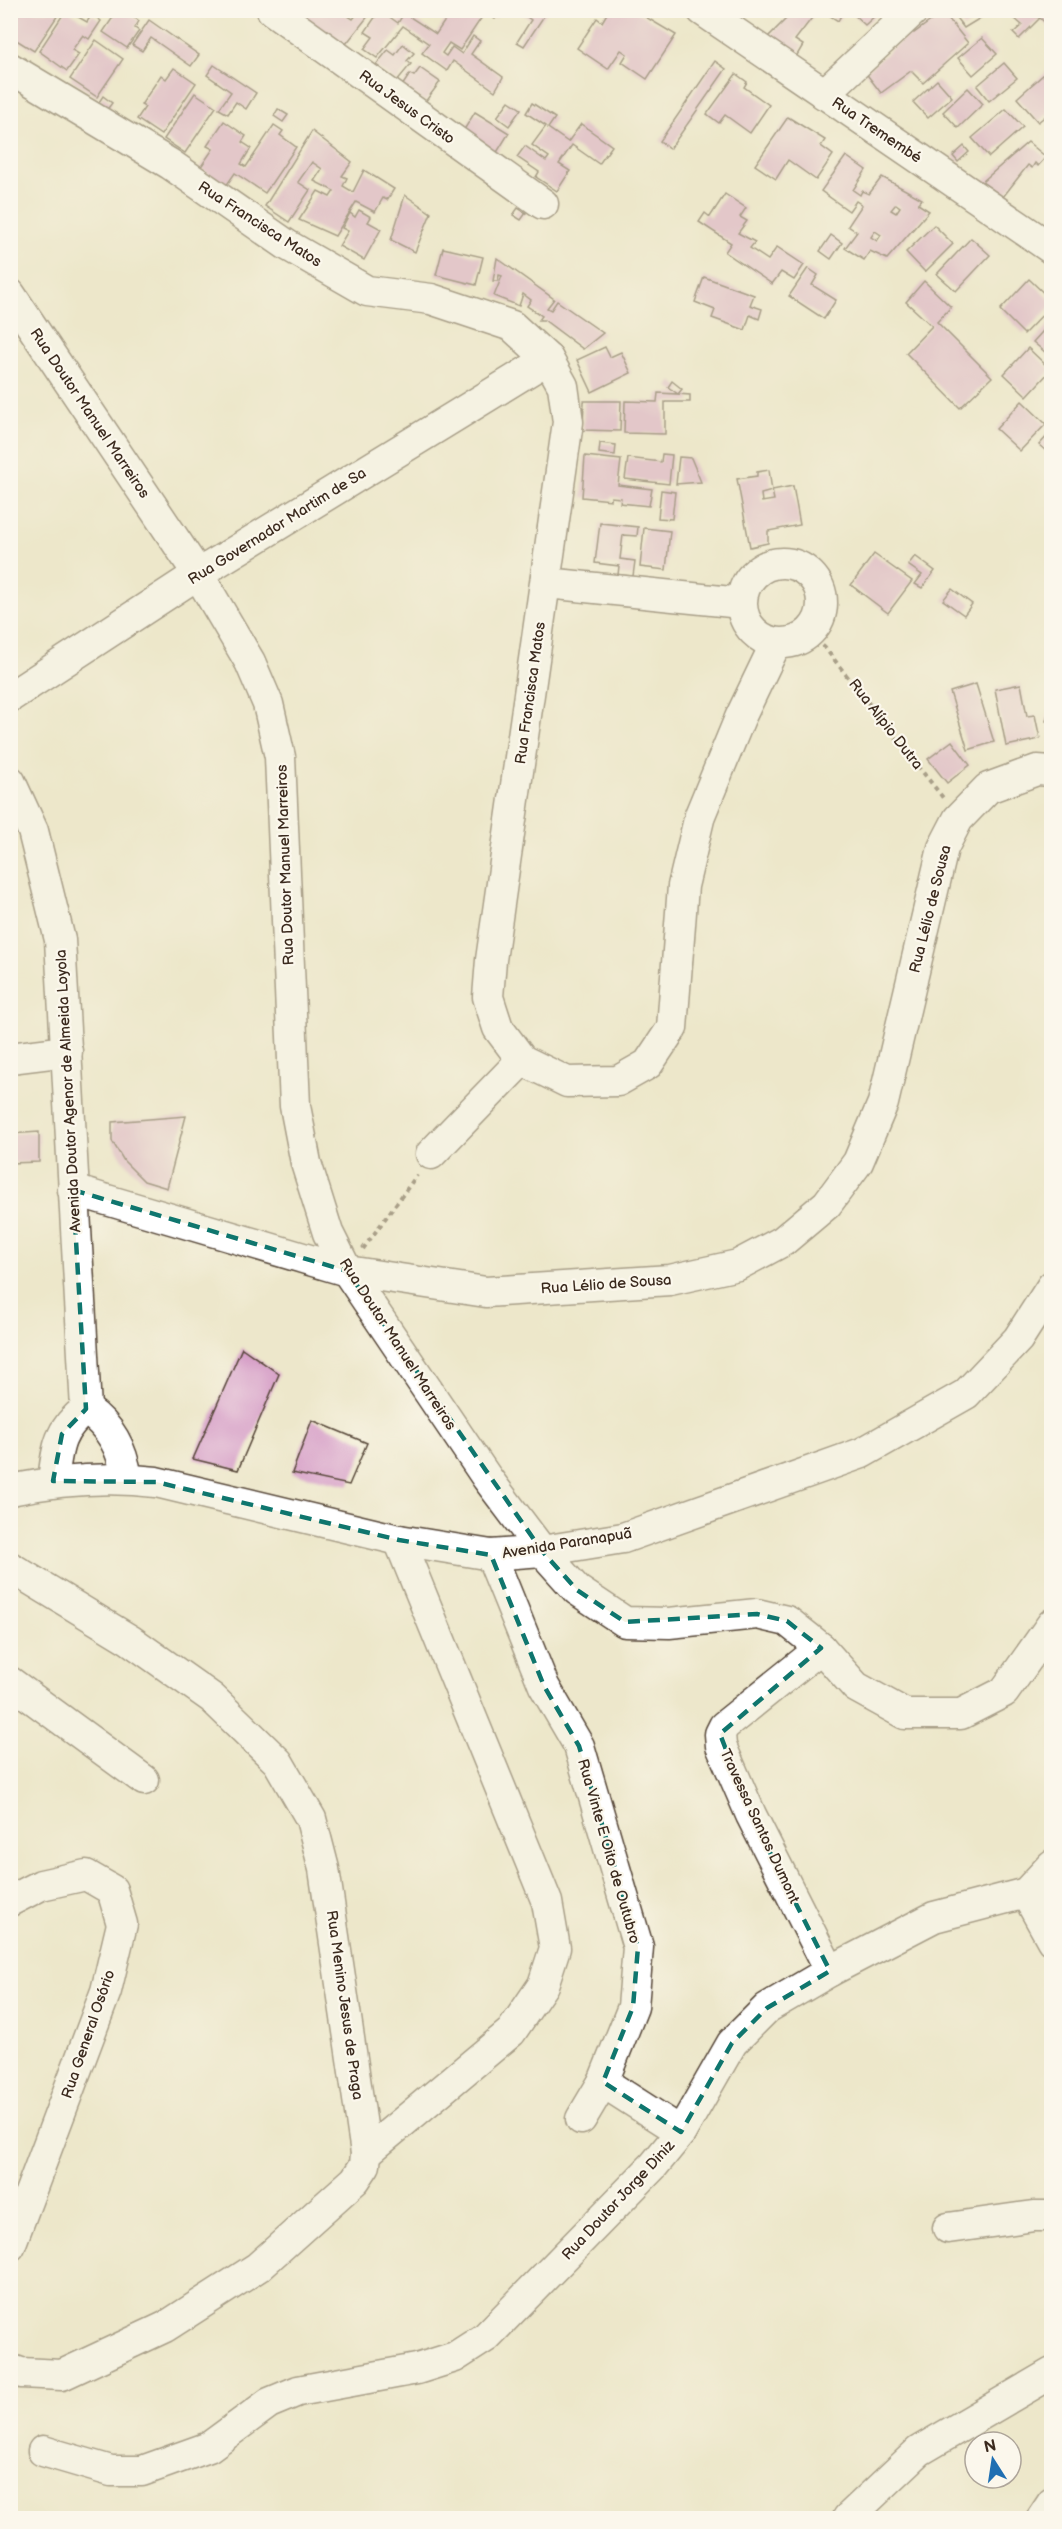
<svg xmlns="http://www.w3.org/2000/svg" width="1062" height="2529" viewBox="0 0 1062 2529" font-family="'Balsamiq Sans',sans-serif">
<style>
.building{fill:#d7a0c8;fill-rule:evenodd}
.lines{fill:none;stroke-linecap:round;stroke-linejoin:round}
.minor-casing{stroke:#564638;stroke-width:33}
.path{stroke:#564638;stroke-width:4;stroke-dasharray:4.5 4.5;stroke-linecap:butt}
.minor{stroke:#fff;stroke-width:30}
.marked{fill:none;stroke:#0f766e;stroke-width:4.5;stroke-dasharray:12 8;stroke-linejoin:round}
.labels{text-anchor:middle;stroke-width:4.5;stroke-linejoin:round;paint-order:stroke}
.street-label{font-size:15px;fill:#3b2a1e;stroke:#fbf7ec}
</style>
<rect width="100%" height="100%" fill="#fbf7ec"/>
<filter id="ink" filterUnits="userSpaceOnUse"><feTurbulence type="fractalNoise" baseFrequency=".0167" numOctaves="2"/><feDisplacementMap in="SourceGraphic" scale="12" xChannelSelector="R" yChannelSelector="G"/><feConvolveMatrix kernelMatrix="1 2 1 2 8 2 1 2 1" color-interpolation-filters="sRGB"/></filter>
<filter id="wash" filterUnits="userSpaceOnUse"><feTurbulence type="fractalNoise" baseFrequency=".008" numOctaves="4" result="noise"/><feDisplacementMap in="SourceGraphic" scale="24" xChannelSelector="R" yChannelSelector="G"/><feGaussianBlur stdDeviation="1.35" result="paint"/><feColorMatrix in="noise" values="0 0 0 0 0 0 0 0 0 0 0 0 0 0 0 0 0 1.4 0 .05"/><feComposite in="paint" operator="in"/></filter>
<g filter="url(#wash)">
<rect width="100%" height="100%" fill="#ede7cb"/>
<g id="blocks">
<!-- building -->
<g class="building">
<polygon points="17,10 60,12 34,51 10,36 10,16"/>
<polygon points="66,10 87,22 92,14 101,21 89,39 83,35 72,50 79,54 67,71 39,51"/>
<polygon points="118,10 124,10 139,21 135,28 139,31 127,48 103,32"/>
<polygon points="303,10 339,10 353,19 360,10 373,10 342,49 294,22"/>
<polygon points="380,10 398,23 404,13 436,34 452,10 478,10 484,14 460,50 449,43 442,53 446,56 452,47 462,54 473,36 480,41 471,54 503,77 495,91 453,61 447,71 422,53 429,44 403,26 377,58 364,49 373,37 365,32"/>
<polygon points="487,10 498,10 500,12 495,19 485,13"/>
<polygon points="517,10 548,10 524,46 517,42 531,20"/>
<polygon points="609,10 634,10 676,35 647,79 622,62 627,54 621,50 608,69 577,48 597,18 602,22"/>
<polygon points="795,10 818,10 795,40 803,45 796,57 768,37"/>
<polygon points="821,10 844,10 838,21"/>
<polygon points="849,10 875,10 878,13 865,25"/>
<polygon points="950,10 976,10 982,17 964,28"/>
<polygon points="1021,10 1040,18 1033,10 1052,10 1052,29 1040,18 1019,39 1013,33 1022,25 1014,18"/>
<polygon points="943,12 968,43 923,83 911,71 881,93 865,72 913,30 914,33"/>
<polygon points="149,20 199,55 191,66 151,38 142,51 132,45"/>
<polygon points="982,38 997,54 973,75 958,58"/>
<polygon points="96,40 123,59 97,97 70,79"/>
<polygon points="403,44 414,53 407,61 411,64 396,82 375,66 388,50 395,55"/>
<polygon points="715,61 726,69 670,149 660,141"/>
<polygon points="1004,63 1017,78 989,101 977,86"/>
<polygon points="214,65 256,93 246,109 236,102 228,114 219,109 231,92 207,75"/>
<polygon points="1052,67 1052,111 1038,122 1017,98"/>
<polygon points="174,68 196,83 161,135 137,119 145,107 141,105 161,75 166,79"/>
<polygon points="420,68 440,82 425,102 402,86 410,74 414,76"/>
<polygon points="736,74 747,82 744,87 769,105 750,133 725,115 719,123 707,114"/>
<polygon points="937,80 952,97 928,118 913,102"/>
<polygon points="968,88 983,104 958,128 943,112"/>
<polygon points="195,93 216,107 185,153 164,139"/>
<polygon points="103,96 112,103 106,111 97,105"/>
<polygon points="509,101 521,109 509,126 497,117"/>
<polygon points="532,103 555,118 548,128 568,142 581,124 612,146 599,164 572,145 559,164 570,171 557,191 536,177 539,172 517,157 525,146 546,161 549,157 532,145 546,126 526,113"/>
<polygon points="278,109 288,115 283,122 274,116"/>
<polygon points="1006,109 1023,127 989,157 972,138"/>
<polygon points="475,112 509,133 496,154 462,133"/>
<polygon points="788,117 825,140 821,146 833,155 816,180 788,160 776,179 755,165"/>
<polygon points="224,121 246,136 242,142 251,148 241,164 246,167 274,125 283,131 280,135 296,147 265,193 235,173 226,186 200,168 213,149 207,146"/>
<polygon points="312,131 352,162 342,176 347,178 343,186 353,192 364,170 394,189 387,200 383,198 375,212 356,202 335,236 299,220 318,191 330,197 334,191 314,181 322,169 312,162 298,182 310,190 289,222 265,206"/>
<polygon points="1028,142 1046,157 1038,166 1035,163 1032,168 1028,165 1003,197 982,182"/>
<polygon points="964,146 969,152 958,162 953,156"/>
<path d="M846,156L866,170L853,190L860,195L862,191L869,194L882,177L922,199L918,204L929,211L887,259L870,251L864,260L845,248L857,232L848,226L862,205L856,201L849,211L821,191ZM896,204L900,207L896,213L891,210ZM875,231L881,235L877,241L871,237Z"/>
<polygon points="725,194 746,208 740,217 747,221 738,233 755,242 750,248 768,260 777,247 804,265 794,280 781,272 772,284 725,252 731,243 699,222 705,213 710,217"/>
<polygon points="405,195 431,213 415,252 391,240"/>
<polygon points="518,208 526,213 521,220 513,215"/>
<polygon points="359,210 371,217 368,222 381,229 364,260 339,246 348,231 342,228 350,213 355,217"/>
<polygon points="934,225 953,244 925,272 906,252"/>
<polygon points="831,235 842,243 831,259 820,251"/>
<polygon points="971,238 990,255 956,291 937,274"/>
<polygon points="443,248 483,257 476,285 436,275"/>
<polygon points="497,258 554,299 547,308 551,310 557,301 603,333 583,349 544,320 539,320 542,316 527,306 531,300 523,294 519,306 494,296 502,276 499,275 498,281 493,281"/>
<polygon points="808,268 818,275 812,285 836,300 824,319 789,296"/>
<polygon points="704,277 754,295 750,305 762,309 759,319 750,315 745,330 712,318 715,310 695,302"/>
<polygon points="1029,279 1052,301 1052,305 1024,334 1000,310"/>
<polygon points="924,281 951,307 937,322 992,377 960,408 906,353 932,326 906,302"/>
<polygon points="1052,321 1052,358 1033,342"/>
<polygon points="605,347 610,357 621,352 631,373 592,392 577,360"/>
<polygon points="1028,348 1051,370 1027,396 1004,374"/>
<polygon points="672,381 682,389 678,394 690,395 690,402 665,402 665,434 624,433 625,401 657,402 658,393 678,394 668,387"/>
<polygon points="584,401 621,401 620,431 583,430"/>
<polygon points="1022,401 1046,424 1020,451 996,429"/>
<polygon points="1052,431 1052,456 1039,445"/>
<polygon points="600,443 616,445 615,455 599,453"/>
<polygon points="662,454 672,455 669,484 625,479 628,458 661,462"/>
<polygon points="585,456 621,460 618,485 652,489 649,506 620,503 621,498 611,497 611,500 582,497"/>
<polygon points="679,457 691,458 701,482 676,484"/>
<polygon points="769,470 772,491 761,494 762,502 774,500 772,490 793,486 800,525 768,531 768,543 750,547 737,479 757,476 757,472"/>
<polygon points="661,490 675,492 672,519 658,518"/>
<polygon points="600,523 638,527 637,536 623,535 620,559 635,561 633,576 618,575 619,566 595,563"/>
<polygon points="644,528 670,531 666,570 640,567"/>
<polygon points="874,554 912,581 888,613 851,585"/>
<polygon points="915,556 935,571 922,588 915,584 922,575 908,565"/>
<polygon points="952,589 972,604 964,615 943,600"/>
<polygon points="976,684 994,742 968,750 950,692"/>
<polygon points="1021,684 1027,716 1035,715 1040,739 1006,746 995,689"/>
<polygon points="1051,703 1052,703 1052,723 1046,721"/>
<polygon points="952,741 970,765 947,783 928,759"/>
<polygon points="186,1116 167,1188 144,1181 124,1161 112,1141 112,1122"/>
<polygon points="39,1132 39,1162 10,1163 10,1134"/>
<polygon points="242,1348 279,1374 238,1470 193,1459"/>
<polygon points="312,1420 367,1443 349,1485 292,1473"/>
</g>
</g>
</g>
<g filter="url(#ink)">
<use href="#blocks" fill-opacity="0" stroke="#564638" stroke-width="1.5"/>
<g class="lines">
<defs>
<g id="minor">
<polyline points="272,10 543,204"/>
<polyline points="702,10 1052,249"/>
<polyline points="10,68 170,164 287,245 367,291 431,299 512,326 548,359 563,386 568,422 491,960 488,997 498,1028 522,1060 567,1082 618,1081 648,1064 672,1028 683,886 700,815 740,718 776,643"/>
<polyline points="824,94 914,10"/>
<polyline points="10,294 198,574 250,662 268,704 280,757 295,1106 306,1163 328,1233 347,1271 487,1478 542,1551 577,1590 625,1622 669,1623 757,1614 787,1621 821,1648 856,1687 905,1714 961,1714 1004,1692 1052,1624"/>
<circle cx="782" cy="603" r="40"/>
<polyline points="547,583 741,603"/>
<polyline points="10,697 198,574 548,359"/>
<polyline points="10,781 33,831 60,940 86,1409"/>
<polyline points="10,1058 67,1051"/>
<polyline points="431,1154 522,1060"/>
<polyline points="73,1190 347,1271 486,1292 670,1280 738,1265 783,1241 827,1204 858,1162 883,1103 943,848 958,819 988,788 1037,770 1052,771"/>
<path d="M86,1409C111,1427 122,1448 127,1478"/>
<path d="M53,1481C57,1449 58,1430 86,1409"/>
<path d="M10,1490C59,1480 107,1476 156,1482L399,1540L491,1555L542,1551L623,1538L862,1453L966,1394L1018,1339L1052,1286"/>
<polyline points="491,1555 544,1686 579,1746 638,1947 633,2007 603,2082 581,2119"/>
<polyline points="10,1567 130,1640 212,1698 278,1762 311,1819 324,1869 366,2153 365,2165 355,2180 258,2267 165,2327 62,2375 21,2373 10,2369"/>
<polyline points="821,1648 724,1726 720,1734 721,1746 751,1815 830,1971"/>
<polyline points="10,1682 144,1780"/>
<polyline points="1026,1893 1052,1940"/>
<polyline points="10,1901 41,1885 86,1875 112,1890 122,1924 106,1991 10,2246"/>
<polyline points="603,2082 681,2132"/>
<polyline points="366,2153 511,2032 543,1985 555,1948 547,1902 399,1540"/>
<polyline points="948,2228 1034,2216 1052,2216"/>
<polyline points="43,2451 111,2471 142,2471 209,2447 269,2403 298,2391 417,2369 455,2357 486,2337 654,2165 681,2132 732,2043 767,2008 830,1971 934,1917 1026,1893 1052,1865"/>
<polyline points="848,2518 919,2451 1052,2373"/>
<polyline points="1042,2518 1052,2503"/>
</g>
</defs>
<!-- minor casing -->
<use href="#minor" class="minor-casing"/>
<!-- path -->
<g class="path">
<polyline points="809,634 825,648 944,799"/>
<polyline points="363,1249 417,1175"/>
</g>
<!-- minor -->
<use href="#minor" class="minor"/>
</g>
</g>
<!-- marked area -->
<path d="M0 0H1062V2529H0ZM73,1190L347,1271L542,1551L577,1590L625,1622L757,1614L787,1621L821,1648L720,1734L751,1815L830,1971L767,2008L732,2043L681,2132L603,2082L633,2007L638,1947L579,1746L544,1686L491,1555L399,1540L156,1482L53,1481L62,1434L86,1409Z" fill="#ede7cb" fill-opacity=".55" fill-rule="evenodd"/>
<path class="marked" d="M73,1190L347,1271L542,1551L577,1590L625,1622L757,1614L787,1621L821,1648L720,1734L751,1815L830,1971L767,2008L732,2043L681,2132L603,2082L633,2007L638,1947L579,1746L544,1686L491,1555L399,1540L156,1482L53,1481L62,1434L86,1409Z"/>
<g class="labels">
<!-- street labels -->
<g class="street-label">
<text transform="translate(407 107) rotate(36)" y="5">Rua Jesus Cristo</text>
<text transform="translate(877 130) rotate(34)" y="5">Rua Tremembé</text>
<text transform="translate(260 224) rotate(33)" y="5">Rua Francisca Matos</text>
<text transform="translate(90 413) rotate(56)" y="5">Rua Doutor Manuel Marreiros</text>
<text transform="translate(277 526) rotate(-32)" y="5">Rua Governador Martim de Sa</text>
<text transform="translate(530 693) rotate(-82)" y="5">Rua Francisca Matos</text>
<text transform="translate(886 724) rotate(52)" y="5">Rua Alípio Dutra</text>
<text transform="translate(285 865) rotate(-92)" y="5">Rua Doutor Manuel Marreiros</text>
<text transform="translate(930 909) rotate(-76)" y="5">Rua Lélio de Sousa</text>
<text transform="translate(68 1091) rotate(-93)" y="5">Avenida Doutor Agenor de Almeida Loyola</text>
<text transform="translate(606 1284) rotate(-4)" y="5">Rua Lélio de Sousa</text>
<text transform="translate(398 1344) rotate(57)" y="5">Rua Doutor Manuel Marreiros</text>
<text transform="translate(567 1543) rotate(-9)" y="5">Avenida Paranapuã</text>
<text transform="translate(760 1826) rotate(65)" y="5">Travessa Santos Dumont</text>
<text transform="translate(609 1851) rotate(74)" y="5">Rua Vinte E Oito de Outubro</text>
<text transform="translate(345 2005) rotate(82)" y="5">Rua Menino Jesus de Praga</text>
<text transform="translate(88 2034) rotate(-71)" y="5">Rua General Osório</text>
<text transform="translate(618 2200) rotate(-47)" y="5">Rua Doutor Jorge Diniz</text>
</g>
</g>
<!-- margin -->
<rect width="1062" height="2529" fill="none" stroke="#fbf7ec" stroke-width="36"/>
<!-- north arrow -->
<g transform="translate(993 2460) rotate(348)"><circle r="28" fill="#fbf7ec" stroke="#aea59a" stroke-width="1.5"/>
<path d="M0-4.5L10 22L0 15L-10 22Z" fill="#1f6fb2"/>
<text y="-9" font-size="16" font-weight="bold" text-anchor="middle" fill="#3b2a1e">N</text>
</g>
</svg>
